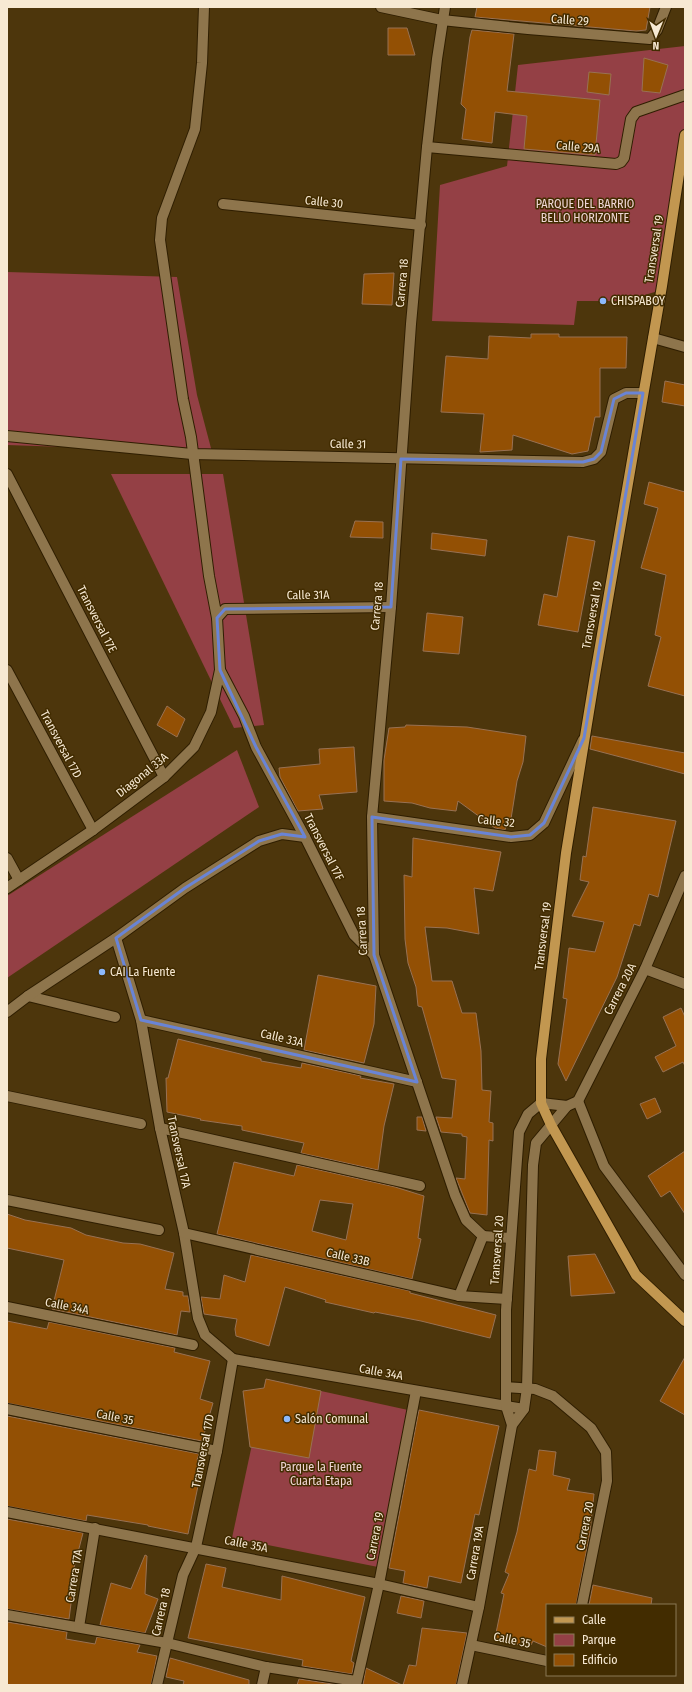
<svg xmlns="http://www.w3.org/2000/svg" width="692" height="1692" viewBox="0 0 692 1692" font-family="'Fira Sans Condensed',sans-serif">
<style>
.green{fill:#944045}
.building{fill:#935004;stroke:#987153;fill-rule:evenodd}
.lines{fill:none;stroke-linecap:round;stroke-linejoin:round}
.minor-casing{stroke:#2f1e00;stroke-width:12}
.major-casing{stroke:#2f1e00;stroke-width:12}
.minor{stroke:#8e754c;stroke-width:10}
.major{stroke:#c29750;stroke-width:10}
.marked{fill:none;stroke:#6984d6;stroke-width:3;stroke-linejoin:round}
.poi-dot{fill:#8db9fc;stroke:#422c00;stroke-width:1.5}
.labels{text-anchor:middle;stroke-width:3;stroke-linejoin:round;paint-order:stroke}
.street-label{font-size:12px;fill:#f7e9d3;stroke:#422c00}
.park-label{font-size:12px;fill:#f0d6d5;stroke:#422c00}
.poi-label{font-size:12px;fill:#f7e9d3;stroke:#422c00;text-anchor:start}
</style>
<rect width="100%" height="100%" fill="#4d360c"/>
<!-- green -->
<g class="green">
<polygon points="685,46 685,157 665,289 624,301 577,301 574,325 432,321 440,185 507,166 518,65"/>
<polygon points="7,272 177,277 197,395 212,452 7,445"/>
<polygon points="111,474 223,474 264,725 234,728"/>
<polygon points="237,750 259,807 7,978 7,896"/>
<polygon points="266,1379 408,1410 378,1567 232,1538"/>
</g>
<!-- building -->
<g class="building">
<polygon points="477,7 650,7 646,30 636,31 475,17"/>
<polygon points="388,28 407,28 415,55 388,55"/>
<polygon points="472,30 514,34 507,91 600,100 595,155 524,149 527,116 495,112 492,143 462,139 466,109 461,104 470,37"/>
<polygon points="644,58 668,65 660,93 642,91"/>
<polygon points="589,72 611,74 609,95 587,92"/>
<polygon points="394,273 392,305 362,304 364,274"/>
<polygon points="531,334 559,334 559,337 627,337 626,368 600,368 600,417 595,417 588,451 572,454 513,435 512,450 480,452 484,414 441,412 446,356 488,359 489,336 531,338"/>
<polygon points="665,381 685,385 685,406 662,402"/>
<polygon points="649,482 685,492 685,696 648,686 661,637 655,635 666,575 641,568 658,508 644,504"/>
<polygon points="355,521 383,522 383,538 350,537"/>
<polygon points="432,533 487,540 485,556 431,549"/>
<polygon points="568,536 595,541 578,632 538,625 544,594 557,597"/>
<polygon points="427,613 463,617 459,654 423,651"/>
<polygon points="167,706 185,719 177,737 157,725"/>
<polygon points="406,725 467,727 526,736 523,762 517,781 510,825 506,825 505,830 495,828 458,801 456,811 430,808 412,803 384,801 384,760 389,728 405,727"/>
<polygon points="592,736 685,753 685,774 590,749"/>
<polygon points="354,747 357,792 319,795 323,809 298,811 280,777 279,768 320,764 319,749"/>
<polygon points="593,807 676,821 658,897 649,894 640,926 634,924 617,977 566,1081 558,1064 567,999 563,998 569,948 595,952 604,922 572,916 589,882 580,880 583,856 586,857"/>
<polygon points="413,838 501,852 493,891 474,888 479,934 447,928 425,927 432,981 452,981 462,1013 476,1013 481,1051 482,1090 491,1091 489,1122 493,1123 493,1141 489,1140 487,1215 470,1213 456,1178 465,1179 467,1137 462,1136 462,1134 441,1132 436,1117 452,1118 456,1080 442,1078 422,1007 418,1006 416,987 408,963 405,939 404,875 412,877"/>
<polygon points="318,975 376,986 374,1024 364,1063 304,1050"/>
<polygon points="681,1008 685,1017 685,1066 683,1062 663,1072 655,1057 676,1046 663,1017"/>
<polygon points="178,1039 261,1059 261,1061 301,1068 302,1063 361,1076 360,1078 394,1084 384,1126 378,1170 301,1153 304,1143 242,1130 242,1126 200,1120 201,1119 167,1112 166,1078 168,1078"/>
<polygon points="655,1098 661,1112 647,1119 640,1104"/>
<polygon points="417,1117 422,1117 426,1131 417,1130"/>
<polygon points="685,1151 685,1214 670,1191 661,1197 648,1176"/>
<path d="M234,1162L294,1176L297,1165L395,1187L424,1196L418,1238L421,1239L412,1279L217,1234ZM320,1200L353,1204L346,1240L312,1231Z"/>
<polygon points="7,1214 25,1220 71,1228 86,1235 123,1243 140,1244 174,1253 165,1289 183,1292 183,1296 188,1296 190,1312 181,1311 177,1335 52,1309 64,1260 7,1248"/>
<polygon points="595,1254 615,1293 571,1296 568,1256"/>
<polygon points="251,1255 410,1291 410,1293 496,1315 490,1338 421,1321 375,1312 374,1313 325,1302 326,1300 285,1287 269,1346 236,1336 235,1329 237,1319 204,1314 201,1297 220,1299 224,1275 245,1282"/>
<polygon points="7,1321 47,1329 49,1322 175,1348 174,1352 210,1361 200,1399 213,1403 202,1441 7,1403"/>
<polygon points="685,1357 685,1415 660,1401"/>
<polygon points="266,1379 321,1391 309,1458 250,1447 243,1391 264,1388"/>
<polygon points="419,1410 499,1426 479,1515 475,1514 461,1583 429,1576 427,1588 403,1583 405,1571 389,1568"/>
<polygon points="7,1416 199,1454 197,1460 203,1462 188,1534 148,1526 148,1525 87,1515 86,1521 7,1506"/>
<polygon points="539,1450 556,1452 553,1475 570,1479 567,1490 594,1494 590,1532 576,1605 547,1605 547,1647 533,1641 531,1645 515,1644 495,1638 504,1594 501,1593 509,1574 505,1572 517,1532 529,1469 536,1471"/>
<polygon points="7,1519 83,1533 69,1587 73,1588 69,1619 7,1609"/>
<polygon points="145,1555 147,1556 145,1594 158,1599 145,1633 100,1625 111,1583 131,1589"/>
<polygon points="206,1564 226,1568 222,1587 281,1600 282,1576 365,1597 351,1661 354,1663 352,1674 302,1666 303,1660 188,1638"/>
<polygon points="593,1585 652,1598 651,1605 589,1605"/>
<polygon points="401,1596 424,1601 421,1618 397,1613"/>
<polygon points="7,1622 67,1632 66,1639 95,1644 97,1637 140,1645 137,1652 157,1656 151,1685 7,1685"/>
<polygon points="422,1628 467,1633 456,1685 403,1685 409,1665 416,1666"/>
<polygon points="170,1658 249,1680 249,1685 183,1685 184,1681 166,1677"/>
<polygon points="366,1668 402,1685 363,1685"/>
<polygon points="299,1679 339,1685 297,1685"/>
</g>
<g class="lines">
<defs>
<g id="minor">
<polyline points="204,7 202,63 195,129 162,218 160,240 183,399 191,437 209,576 217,618"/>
<polyline points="381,7 442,20 528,29 650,39 657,30 666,7"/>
<polyline points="445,7 437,59 427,147 411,324 391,607 372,817 374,955 455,1195 466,1220 483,1236"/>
<polyline points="427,147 616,164 621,162 624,158 631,119 636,112 685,95"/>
<polyline points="223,204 421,225"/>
<polyline points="653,338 685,347"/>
<polyline points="7,436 192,454 583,462 594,459 601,452 614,399 626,393 643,393"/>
<polyline points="7,474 164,777"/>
<polyline points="7,670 93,830"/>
<polyline points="220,670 217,618 225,609 391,607"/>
<polyline points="372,817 511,837 530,835 544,823 583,740"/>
<polyline points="7,858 19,880"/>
<polyline points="7,888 93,830 164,777 194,747 211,712 220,670 244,716 256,747 305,837 354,935 374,955"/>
<polyline points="116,938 141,1020 160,1128 184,1233 198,1318 205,1335 233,1359"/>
<polyline points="645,969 685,984"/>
<polyline points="28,996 115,1017"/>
<polyline points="7,1012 28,996 116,938 185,888 259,841 282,834 305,837"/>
<polyline points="141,1020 417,1082"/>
<polyline points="7,1096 141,1124"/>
<polyline points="578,1101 604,1166 685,1275"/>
<polyline points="160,1128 420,1186"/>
<polyline points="7,1200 159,1230"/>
<polyline points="184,1233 459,1296 507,1299"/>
<polyline points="483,1236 511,1238"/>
<polyline points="459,1296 483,1236"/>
<polyline points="7,1307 193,1345"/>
<polyline points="233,1359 524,1409"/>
<polyline points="506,1387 535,1389 553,1396 591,1428 606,1452 607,1481 582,1605"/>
<polyline points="7,1409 217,1451"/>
<polyline points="512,1425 506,1406 506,1310 519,1132 528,1114 541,1103 567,1106"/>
<polyline points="7,1512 379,1584 479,1607"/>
<polyline points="7,1615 167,1643 266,1667 356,1681"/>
<polyline points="79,1627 95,1528"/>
<polyline points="471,1645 547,1661"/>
<polyline points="157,1685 183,1575 196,1547 217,1451 233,1359"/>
<polyline points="262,1685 266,1667"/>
<polyline points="356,1685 379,1584 416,1391"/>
<polyline points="462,1685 479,1607 512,1425 524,1409 527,1388 533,1165 536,1143 567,1106 578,1101 645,969 685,876"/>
</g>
<polyline id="major" points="685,135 662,286 595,675 566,853 541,1059 541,1103 551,1125 636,1275 685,1321"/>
</defs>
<!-- minor casing -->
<use href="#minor" class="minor-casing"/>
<!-- major casing -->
<use href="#major" class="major-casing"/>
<!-- minor -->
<use href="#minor" class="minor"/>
<!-- major -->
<use href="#major" class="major"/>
</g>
<!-- marked area -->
<path class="marked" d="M626,393H643L584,738L544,823L530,835L511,837L372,817L374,955L417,1082L141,1020L116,938L185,888L259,841L282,834L305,837L256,747L220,670L217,618L225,609L391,607L401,459L583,462L594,459L601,452L614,399Z"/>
<!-- markers -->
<g class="poi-dot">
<circle cx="603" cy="301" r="4"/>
<circle cx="102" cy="972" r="4"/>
<circle cx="287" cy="1419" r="4"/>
</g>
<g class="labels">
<!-- street labels -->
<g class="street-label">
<text transform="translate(570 20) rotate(4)" y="4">Calle 29</text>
<text transform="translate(578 147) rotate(5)" y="4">Calle 29A</text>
<text transform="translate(324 202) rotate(6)" y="4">Calle 30</text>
<text transform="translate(654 249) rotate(-81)" y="4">Transversal 19</text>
<text transform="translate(402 283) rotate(-85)" y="4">Carrera 18</text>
<text transform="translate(348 444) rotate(1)" y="4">Calle 31</text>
<text transform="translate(308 595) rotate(-1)" y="4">Calle 31A</text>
<text transform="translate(377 606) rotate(-85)" y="4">Carrera 18</text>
<text transform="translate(592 615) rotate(-80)" y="4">Transversal 19</text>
<text transform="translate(97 619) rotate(63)" y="4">Transversal 17E</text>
<text transform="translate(61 744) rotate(62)" y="4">Transversal 17D</text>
<text transform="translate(142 775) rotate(-39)" y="4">Diagonal 33A</text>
<text transform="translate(496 821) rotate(6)" y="4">Calle 32</text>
<text transform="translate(324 847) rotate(63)" y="4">Transversal 17F</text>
<text transform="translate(362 931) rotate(-93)" y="4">Carrera 18</text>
<text transform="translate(543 936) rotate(-83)" y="4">Transversal 19</text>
<text transform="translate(620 989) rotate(-63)" y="4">Carrera 20A</text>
<text transform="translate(282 1038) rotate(13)" y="4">Calle 33A</text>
<text transform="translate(179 1152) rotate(78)" y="4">Transversal 17A</text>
<text transform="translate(497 1250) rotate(-86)" y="4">Transversal 20</text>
<text transform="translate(348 1257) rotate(13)" y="4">Calle 33B</text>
<text transform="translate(67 1306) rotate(11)" y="4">Calle 34A</text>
<text transform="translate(381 1372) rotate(10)" y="4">Calle 34A</text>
<text transform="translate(115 1417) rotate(11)" y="4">Calle 35</text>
<text transform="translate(203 1451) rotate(-79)" y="4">Transversal 17D</text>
<text transform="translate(585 1526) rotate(-79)" y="4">Carrera 20</text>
<text transform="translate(375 1536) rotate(-79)" y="4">Carrera 19</text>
<text transform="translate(246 1544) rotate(11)" y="4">Calle 35A</text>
<text transform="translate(475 1553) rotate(-80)" y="4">Carrera 19A</text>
<text transform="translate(74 1576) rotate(-81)" y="4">Carrera 17A</text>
<text transform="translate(161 1612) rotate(-77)" y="4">Carrera 18</text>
<text transform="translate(512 1640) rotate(12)" y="4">Calle 35</text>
</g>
<!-- park labels -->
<g class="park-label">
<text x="585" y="208">PARQUE DEL BARRIO<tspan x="585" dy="14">BELLO HORIZONTE</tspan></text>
<text x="321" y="1471">Parque la Fuente<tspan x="321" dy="14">Cuarta Etapa</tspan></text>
</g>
<!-- poi labels -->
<g class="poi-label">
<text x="611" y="305">CHISPABOY</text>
<text x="110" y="976">CAI La Fuente</text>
<text x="295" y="1423">Salón Comunal</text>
</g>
</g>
<!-- border -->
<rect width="692" height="1692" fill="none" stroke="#f7e9d3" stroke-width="16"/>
<!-- legend -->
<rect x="546" y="1604" width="130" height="72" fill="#422c00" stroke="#8a7854"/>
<rect x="554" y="1617" width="20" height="6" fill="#c29750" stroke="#8a7854"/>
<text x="582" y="1624" font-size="12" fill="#f7e9d3">Calle</text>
<rect x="554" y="1634" width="20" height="12" fill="#944045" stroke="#8a7854"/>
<text x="582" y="1644" font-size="12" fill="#f7e9d3">Parque</text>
<rect x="554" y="1654" width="20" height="12" fill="#935004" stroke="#8a7854"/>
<text x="582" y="1664" font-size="12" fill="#f7e9d3">Edificio</text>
<!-- north arrow -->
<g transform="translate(656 36) rotate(181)" stroke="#422c00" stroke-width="3" paint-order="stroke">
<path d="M0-3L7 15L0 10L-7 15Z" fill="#f7e9d3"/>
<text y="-6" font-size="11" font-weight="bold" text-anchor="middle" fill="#f7e9d3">N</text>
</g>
</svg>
